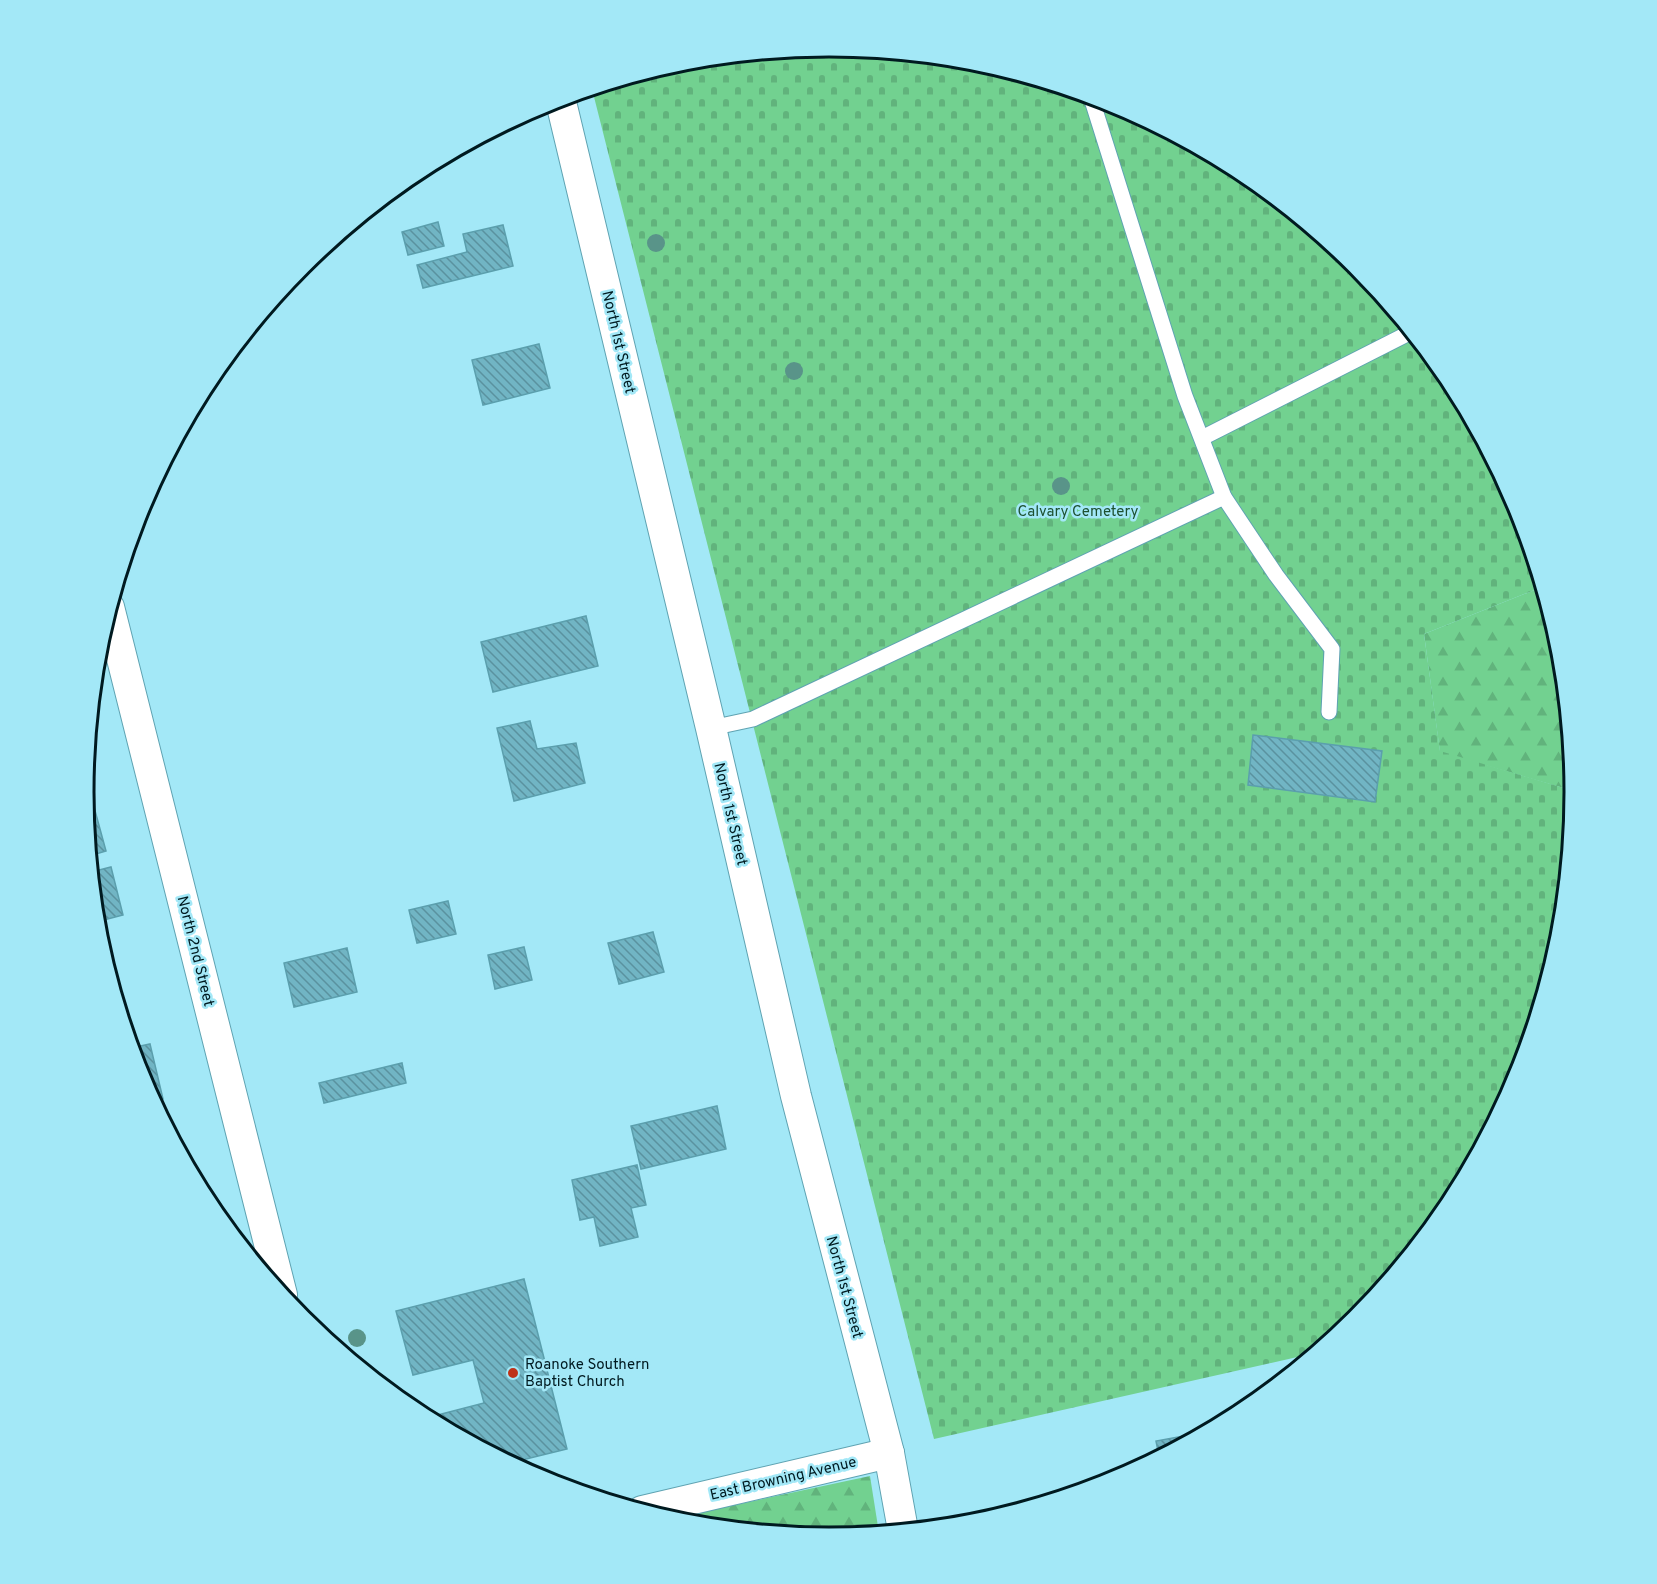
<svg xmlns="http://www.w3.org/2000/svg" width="1657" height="1584" viewBox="0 0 1657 1584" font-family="Overpass,sans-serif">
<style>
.forest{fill:url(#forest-firs)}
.cemetery{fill:url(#cemetery-stones)}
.building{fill:url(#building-back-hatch);stroke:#5b9fad;stroke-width:1.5}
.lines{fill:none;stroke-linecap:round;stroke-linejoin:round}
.service-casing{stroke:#5fa3b2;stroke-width:17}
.minor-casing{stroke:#5fa3b2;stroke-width:32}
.service{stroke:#fff;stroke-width:15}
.minor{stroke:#fff;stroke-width:30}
.tree{fill:#599489}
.poi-dot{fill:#be3319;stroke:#a3e8f7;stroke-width:2}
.labels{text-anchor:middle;stroke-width:5;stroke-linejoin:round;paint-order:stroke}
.street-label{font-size:15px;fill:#001a20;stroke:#a3e8f7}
.park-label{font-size:15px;fill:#1d502f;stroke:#a3e8f7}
.poi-label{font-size:15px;fill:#001a20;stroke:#a3e8f7;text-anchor:start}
.rim{fill:none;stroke:#001a20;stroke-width:3}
</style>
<defs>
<pattern id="forest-firs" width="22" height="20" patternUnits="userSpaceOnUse" patternTransform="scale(1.5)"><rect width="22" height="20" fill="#72d190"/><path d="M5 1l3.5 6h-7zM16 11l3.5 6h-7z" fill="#61b37c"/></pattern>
<pattern id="cemetery-stones" width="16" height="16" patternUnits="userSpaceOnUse" patternTransform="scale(1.5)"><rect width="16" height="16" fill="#72d190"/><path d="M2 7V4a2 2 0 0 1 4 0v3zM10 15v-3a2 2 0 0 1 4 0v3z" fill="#61b37c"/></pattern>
<pattern id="building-back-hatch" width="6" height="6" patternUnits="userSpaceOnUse" patternTransform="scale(1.5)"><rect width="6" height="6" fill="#71b5c4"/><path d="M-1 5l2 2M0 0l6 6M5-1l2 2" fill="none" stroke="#5a929f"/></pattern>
</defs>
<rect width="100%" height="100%" fill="#a3e8f7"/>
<!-- forest -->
<g class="forest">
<polygon points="1542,587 1560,647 1574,791 1440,752 1424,634"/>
<polygon points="870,1476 879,1533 828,1537 683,1523 669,1519"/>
</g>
<!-- cemetery -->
<polygon class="cemetery" points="828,47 974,61 1114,103 1243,172 1356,265 1449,378 1517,507 1542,587 1424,634 1440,751 1574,791 1560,938 1517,1078 1448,1206 1355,1319 1315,1353 934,1439 592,89 683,61"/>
<!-- building -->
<g class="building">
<polygon points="427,165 429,174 407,179 415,172"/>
<polygon points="438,222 444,246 408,255 402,232"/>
<polygon points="503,225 513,266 423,288 417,265 467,252 463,234"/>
<polygon points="539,344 550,388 483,405 472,360"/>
<polygon points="586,616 598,666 493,692 481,642"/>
<polygon points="530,721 537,749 576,743 585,783 514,801 497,728"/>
<polygon points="1253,735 1382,751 1375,802 1248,785"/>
<polygon points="94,807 106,851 89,856 85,810"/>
<polygon points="111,867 123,915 96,922 91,872"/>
<polygon points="448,901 456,934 417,943 409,910"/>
<polygon points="653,932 664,972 619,984 608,943"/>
<polygon points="524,947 532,980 495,989 488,955"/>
<polygon points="347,948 357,992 294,1007 284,963"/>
<polygon points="150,1044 163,1099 153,1102 140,1077 131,1048"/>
<polygon points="402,1063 406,1083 324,1103 319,1083"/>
<polygon points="717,1106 726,1149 641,1169 631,1126"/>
<polygon points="637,1165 646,1205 631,1208 638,1237 600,1246 594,1217 580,1220 572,1180"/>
<polygon points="524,1279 567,1449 510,1463 426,1418 484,1403 473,1360 413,1375 396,1311"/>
<polygon points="1194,1434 1195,1438 1159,1456 1156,1441"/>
</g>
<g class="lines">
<defs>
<g id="service">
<polyline points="1091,97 1185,396 1224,497 1276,575 1332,649 1329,712"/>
<polyline points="1202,438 1411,332"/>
<polyline points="711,728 753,719 1224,497"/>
</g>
<g id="minor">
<polyline points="560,98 711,728 796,1096 889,1453 903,1530"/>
<polyline points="109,607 282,1295"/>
<polyline points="642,1511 889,1453"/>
</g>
</defs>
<!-- service casing -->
<use href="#service" class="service-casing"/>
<!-- minor casing -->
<use href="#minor" class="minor-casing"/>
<!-- service -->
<use href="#service" class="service"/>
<!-- minor -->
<use href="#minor" class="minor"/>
</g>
<!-- trees -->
<g class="tree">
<circle cx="656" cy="243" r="9"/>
<circle cx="794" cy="371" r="9"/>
<circle cx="1061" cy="486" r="9"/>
<circle cx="357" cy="1338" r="9"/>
</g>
<!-- markers -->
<circle class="poi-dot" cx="513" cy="1373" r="6"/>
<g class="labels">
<!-- street labels -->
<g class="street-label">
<text transform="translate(619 342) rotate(77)" y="5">North 1st Street</text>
<text transform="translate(731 814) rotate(77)" y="5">North 1st Street</text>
<text transform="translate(196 951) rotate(76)" y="5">North 2nd Street</text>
<text transform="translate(845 1287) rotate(75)" y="5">North 1st Street</text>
<text transform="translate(783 1478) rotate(-13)" y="5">East Browning Avenue</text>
</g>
<!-- park labels -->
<g class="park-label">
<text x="1078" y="516">Calvary Cemetery</text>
</g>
<!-- poi labels -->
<g class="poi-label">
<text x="525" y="1369">Roanoke Southern<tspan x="525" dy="17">Baptist Church</tspan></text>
</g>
</g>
<!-- crop -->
<path d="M0 0H1657V1584H0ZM94 792a735 735 0 1 1 1470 0a735 735 0 1 1-1470 0Z" fill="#a3e8f7" fill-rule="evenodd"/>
<path class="rim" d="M94 792a735 735 0 1 1 1470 0a735 735 0 1 1-1470 0Z"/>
</svg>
